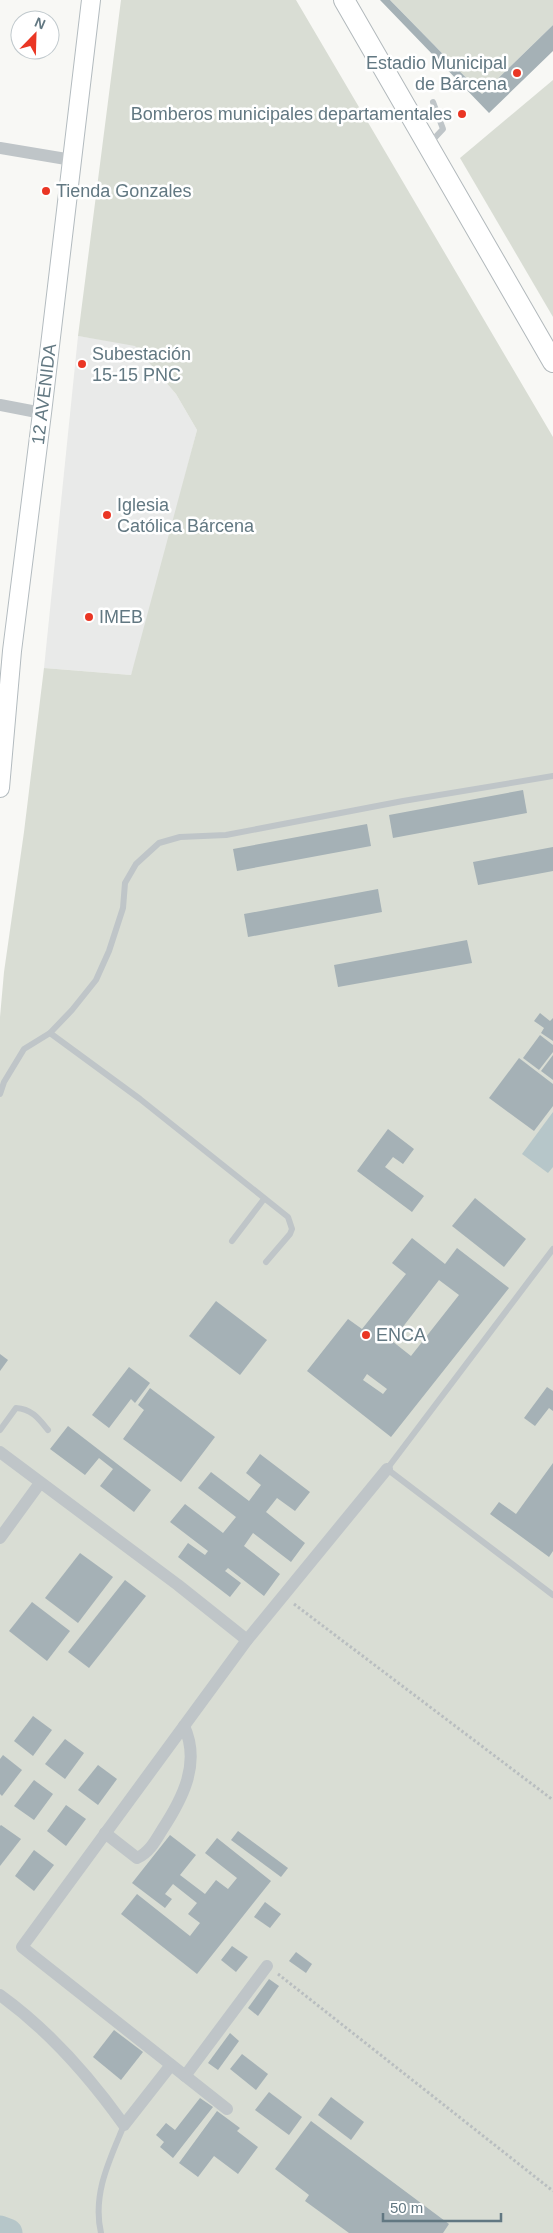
<svg xmlns="http://www.w3.org/2000/svg" width="553" height="2233" viewBox="0 0 553 2233" font-family="Arial,sans-serif">
<style>
.built{fill:#e9eae9}
.green{fill:#d9ddd4}
.water{fill:#b6c6c9}
.lines{fill:none;stroke-linecap:round;stroke-linejoin:round}
.river{stroke:#b6c6c9;stroke-width:29}
.building{fill:#a5b1b6;fill-rule:evenodd}
.secondary-casing{stroke:#b3bbbf;stroke-width:20}
.primary-casing{stroke:#b2b9bc;stroke-width:22}
.path{stroke:#b9bec0;stroke-width:3;stroke-dasharray:2.5 2.5;stroke-linecap:butt}
.service{stroke:#bfc5c8;stroke-width:6}
.minor{stroke:#bfc5c8;stroke-width:12}
.secondary{stroke:#fff;stroke-width:18}
.primary{stroke:#fff;stroke-width:20}
.poi-dot{fill:#ea3624;stroke:#fff;stroke-width:2}
.labels{text-anchor:middle;stroke-width:5;stroke-linejoin:round;paint-order:stroke}
.poi-label{font-size:18px;fill:#627882;stroke:#fff;text-anchor:start}
.street-label{font-size:18px;fill:#627882;stroke:#fff}
</style>
<rect width="100%" height="100%" fill="#f8f8f5"/>
<!-- built -->
<polygon class="built" points="78,336 135,345 176,394 197,430 144,636 131,675 44,668"/>
<!-- green -->
<g class="green">
<polygon points="121,0 296,0 553,437 553,2233 0,2233 0,1017 4,972 24,832 44,668 131,675 197,430 176,394 135,346 78,336"/>
<polygon points="390,0 553,0 553,25 482,94"/>
<polygon points="553,80 553,317 460,158"/>
</g>
<!-- water -->
<polygon class="water" points="553,1112 553,1167 548,1173 522,1154"/>
<g class="lines">
<!-- river -->
<polyline class="river" points="0,2230 8,2233"/>
</g>
<!-- building -->
<g class="building">
<polygon points="380,0 390,0 482,94 553,25 553,51 489,113"/>
<polygon points="523,790 527,813 393,838 389,815"/>
<polygon points="367,824 371,846 237,871 233,849"/>
<polygon points="553,847 553,871 478,885 473,862"/>
<polygon points="378,889 382,912 248,937 244,914"/>
<polygon points="467,940 472,963 338,987 334,965"/>
<polygon points="540,1013 550,1021 553,1018 553,1041 541,1033 544,1028 534,1021"/>
<polygon points="540,1035 553,1045 553,1052 539,1070 523,1058"/>
<polygon points="553,1055 553,1080 541,1071"/>
<polygon points="519,1058 553,1084 553,1106 534,1131 489,1098"/>
<polygon points="388,1129 414,1149 403,1164 393,1157 385,1167 424,1196 412,1212 357,1171"/>
<polygon points="475,1198 526,1239 504,1267 452,1226"/>
<path d="M412,1238L445,1264L457,1248L509,1288L391,1437L307,1371L348,1319L362,1329L406,1274L392,1263ZM439,1280L459,1295L411,1356L392,1341ZM367,1374L387,1389L383,1394L363,1380Z"/>
<polygon points="216,1301 267,1340 240,1375 189,1336"/>
<polygon points="0,1354 8,1360 0,1371"/>
<polygon points="129,1367 150,1383 135,1403 131,1399 109,1428 92,1415"/>
<polygon points="547,1387 553,1391 553,1411 549,1408 535,1426 524,1418"/>
<polygon points="150,1388 215,1437 181,1482 123,1439 144,1410 138,1405"/>
<polygon points="68,1426 151,1490 134,1512 100,1486 113,1469 99,1458 85,1475 50,1449"/>
<polygon points="260,1454 310,1492 295,1511 277,1498 266,1512 305,1543 291,1562 253,1533 244,1546 280,1574 264,1596 228,1568 225,1571 241,1583 230,1597 178,1557 188,1543 205,1555 208,1551 170,1522 185,1504 223,1533 236,1517 198,1488 211,1472 249,1501 261,1485 246,1473"/>
<polygon points="553,1463 553,1551 549,1557 490,1514 499,1502 516,1514"/>
<polygon points="80,1553 113,1577 78,1623 45,1598"/>
<polygon points="125,1580 146,1596 89,1668 68,1652"/>
<polygon points="32,1602 70,1631 47,1661 9,1631"/>
<polygon points="33,1716 52,1730 33,1756 14,1741"/>
<polygon points="65,1739 84,1753 65,1779 45,1764"/>
<polygon points="3,1755 22,1770 2,1796 0,1794 0,1759"/>
<polygon points="98,1765 117,1779 98,1805 78,1790"/>
<polygon points="34,1780 53,1794 34,1820 14,1806"/>
<polygon points="66,1805 86,1819 66,1846 47,1831"/>
<polygon points="1,1825 21,1839 0,1866 0,1826"/>
<polygon points="238,1831 288,1868 281,1877 231,1840"/>
<polygon points="170,1835 196,1855 180,1875 205,1894 216,1880 228,1889 237,1878 205,1853 217,1838 271,1881 197,1974 121,1914 137,1894 190,1936 200,1923 188,1914 197,1903 173,1884 165,1894 172,1899 165,1908 132,1883"/>
<polygon points="34,1850 54,1865 34,1891 15,1876"/>
<polygon points="265,1902 281,1914 270,1928 254,1917"/>
<polygon points="232,1946 248,1957 236,1972 221,1960"/>
<polygon points="296,1952 312,1964 306,1973 289,1961"/>
<polygon points="269,1979 279,1986 258,2016 248,2008"/>
<polygon points="114,2030 143,2052 121,2080 93,2057"/>
<polygon points="230,2033 239,2041 218,2070 208,2063"/>
<polygon points="242,2054 268,2074 256,2090 230,2069"/>
<polygon points="269,2092 302,2117 289,2135 255,2110"/>
<polygon points="331,2097 364,2122 351,2140 318,2115"/>
<polygon points="200,2098 213,2107 173,2158 160,2147 164,2142 156,2135 166,2123 175,2130"/>
<polygon points="217,2111 240,2128 237,2131 258,2147 238,2174 214,2156 198,2177 179,2163"/>
<polygon points="311,2121 449,2224 443,2233 349,2233 305,2201 309,2195 275,2169"/>
</g>
<g class="lines">
<defs>
<polyline id="secondary" points="0,788 12,651 42,413 91,0"/>
<polyline id="primary" points="344,0 553,362"/>
</defs>
<!-- secondary casing -->
<use href="#secondary" class="secondary-casing"/>
<!-- primary casing -->
<use href="#primary" class="primary-casing"/>
<!-- path -->
<g class="path">
<polyline points="294,1604 553,1800"/>
<polyline points="278,1974 553,2191"/>
</g>
<!-- service -->
<g class="service">
<polyline points="429,144 443,129 433,102"/>
<polyline points="50,1033 72,1010 96,980 109,951 123,908 125,883 136,864 159,843 180,837 226,835 403,801 553,776"/>
<polyline points="0,1094 4,1082 24,1049 50,1033 140,1099 288,1217 292,1229 290,1234 266,1262"/>
<polyline points="232,1241 264,1199"/>
<polyline points="553,1249 387,1469 553,1595"/>
<path d="M0,1430L16,1408C32,1409 39,1419 48,1430"/>
<path d="M101,2233C92,2194 110,2159 124,2125"/>
</g>
<!-- minor -->
<g class="minor">
<polyline points="0,148 72,160"/>
<polyline points="0,405 42,413"/>
<polyline points="0,1452 178,1585 247,1640 387,1469"/>
<polyline points="0,1538 40,1483"/>
<path d="M105,1833L137,1858C149,1853 156,1840 162,1830C183,1798 201,1763 184,1726"/>
<path d="M0,1995C50,2031 89,2076 124,2125L171,2065"/>
<polyline points="185,2076 267,1966"/>
<polyline points="227,2109 22,1947 247,1640"/>
</g>
<!-- secondary -->
<use href="#secondary" class="secondary"/>
<!-- primary -->
<use href="#primary" class="primary"/>
</g>
<!-- markers -->
<g class="poi-dot">
<circle cx="517" cy="73" r="5"/>
<circle cx="462" cy="114" r="5"/>
<circle cx="46" cy="191" r="5"/>
<circle cx="82" cy="364" r="5"/>
<circle cx="107" cy="515" r="5"/>
<circle cx="89" cy="617" r="5"/>
<circle cx="366" cy="1335" r="5"/>
</g>
<g class="labels">
<!-- poi labels -->
<g class="poi-label">
<text x="507" y="69" text-anchor="end">Estadio Municipal<tspan x="507" dy="21">de Bárcena</tspan></text>
<text x="452" y="120" text-anchor="end">Bomberos municipales departamentales</text>
<text x="56" y="197">Tienda Gonzales</text>
<text x="92" y="360">Subestación<tspan x="92" dy="21">15-15 PNC</tspan></text>
<text x="117" y="511">Iglesia<tspan x="117" dy="21">Católica Bárcena</tspan></text>
<text x="99" y="623">IMEB</text>
<text x="376" y="1341">ENCA</text>
</g>
<!-- street labels -->
<g class="street-label">
<text transform="translate(44 394) rotate(-83)" y="6">12 AVENIDA</text>
</g>
</g>
<!-- north arrow -->
<g transform="translate(35 35) rotate(23)"><circle r="24" fill="#ffffff" stroke="#c0c9cd"/>
<path d="M0-4L9 19L0 12L-9 19Z" fill="#ea3624"/>
<text y="-8" font-size="14" font-weight="bold" text-anchor="middle" fill="#627882">N</text>
</g>
<!-- scale -->
<path d="M383 2213v8h118v-8" fill="none" stroke="#627882" stroke-width="2.5"/>
<text x="390" y="2213" font-size="15" fill="#627882" stroke="#ffffff" stroke-width="4" paint-order="stroke">50 m</text>
</svg>
